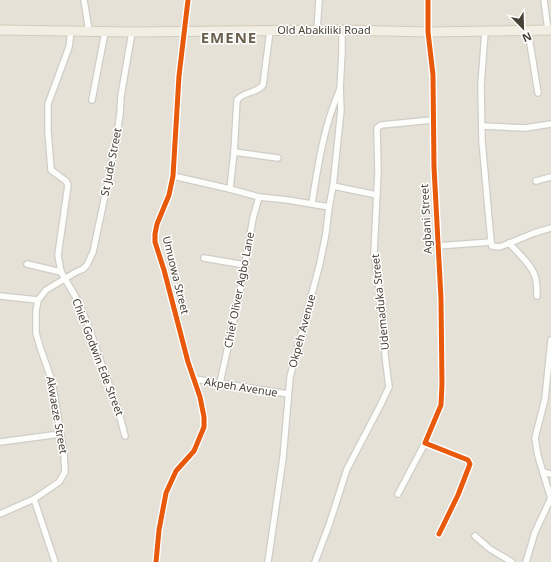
<svg xmlns="http://www.w3.org/2000/svg" width="551" height="562" viewBox="0 0 551 562" font-family="'Noto Sans',sans-serif">
<style>
.residential{fill:#e5e1d7}
.lines{fill:none;stroke-linecap:round;stroke-linejoin:round}
.minor-casing{stroke:#cfcdc7;stroke-width:8}
.primary-casing{stroke:#d4ccb7;stroke-width:11}
.minor{stroke:#fdfdfc;stroke-width:5.5}
.primary{stroke:#f1eee4;stroke-width:9}
.cycleway-casing{stroke:#fff;stroke-width:8}
.cycleway{stroke:#e8590c;stroke-width:5}
.labels{text-anchor:middle;stroke-width:3;stroke-linejoin:round;paint-order:stroke}
.street-label{font-size:11px;fill:#474136;stroke:#fff}
.district-label{font-size:15px;font-weight:bold;letter-spacing:1px;fill:#6b5f4c;stroke:#fff}
</style>
<rect width="100%" height="100%" fill="#f1efea"/>
<!-- residential -->
<rect class="residential" x="0" y="0" width="551" height="562"/>
<g class="lines">
<defs>
<g id="minor">
<polyline points="84,0 89,31"/>
<polyline points="428,0 428,32 433,75 434,167 441,299 442,384 441,405 425,443 468,460 470,464 458,495 439,534"/>
<polyline points="544,0 548,30"/>
<polyline points="317,30 319,0"/>
<polyline points="71,31 69,47 48,104 48,131 51,170 66,181 68,185 58,255 61,272 78,301 88,325 119,413 125,436"/>
<polyline points="528,31 538,93"/>
<polyline points="485,32 481,85 482,141 491,242"/>
<polyline points="92,100 105,32"/>
<polyline points="482,126 525,128 551,124"/>
<polyline points="234,152 278,158"/>
<polyline points="173,176 230,189 259,197 288,200 329,207"/>
<polyline points="536,181 551,177"/>
<polyline points="333,186 377,195"/>
<path d="M230,189L234,152L237,100C244,91 256,94 263,85L270,31"/>
<path d="M312,203C318,165 324,125 340,89"/>
<path d="M509,243C518,253 531,264 535,276C537,282 537,289 537,296"/>
<polyline points="437,246 491,242 492,246 499,247 505,245 534,233 551,228"/>
<polyline points="204,258 245,265"/>
<polyline points="27,264 61,272"/>
<polyline points="0,296 38,300"/>
<polyline points="551,340 545,399 535,438 538,456 551,499"/>
<polyline points="195,379 288,394"/>
<polyline points="220,383 242,282 253,218 259,197"/>
<polyline points="0,442 60,434"/>
<polyline points="543,472 551,474"/>
<polyline points="398,494 425,443"/>
<polyline points="34,499 55,562"/>
<polyline points="0,514 34,499 59,482 65,472 64,454 52,381 40,347 36,333 36,311 38,300 46,290 76,272 83,269 87,265 93,252 114,153 120,114 121,96 132,32"/>
<polyline points="475,536 490,549 512,562"/>
<polyline points="156,562 159,530 166,493 176,471 194,451 204,427 204,417 200,397 188,362 164,270 155,242 155,234 157,224 169,195 173,176 179,76 188,0"/>
<polyline points="268,562 283,458 290,377 320,263 326,233 329,207 333,186 341,110 340,89 342,52 342,30"/>
<polyline points="315,562 329,525 347,469 380,406 389,387 385,355 384,323 374,253 378,171 377,128 381,125 432,120"/>
<polyline points="526,562 535,532 551,498"/>
</g>
<polyline id="primary" points="0,30 132,32 342,30 428,32 551,30"/>
</defs>
<!-- minor casing -->
<use href="#minor" class="minor-casing"/>
<!-- primary casing -->
<use href="#primary" class="primary-casing"/>
<!-- minor -->
<use href="#minor" class="minor"/>
<!-- primary -->
<use href="#primary" class="primary"/>
<defs>
<g id="cycleway">
<polyline points="428,0 428,32 433,75 434,167 441,299 442,384 441,405 425,443 468,460 470,464 458,495 439,534"/>
<polyline points="156,562 159,530 166,493 176,471 194,451 204,427 204,417 200,397 188,362 164,270 155,242 155,234 157,224 169,195 173,176 179,76 188,0"/>
</g>
</defs>
<!-- cycleway casing -->
<use href="#cycleway" class="cycleway-casing"/>
<!-- cycleway -->
<use href="#cycleway" class="cycleway"/>
</g>
<g class="labels">
<!-- street labels -->
<g class="street-label">
<text x="324" y="34">Old Abakiliki Road</text>
<text transform="translate(111 162) rotate(-79)" y="4">St Jude Street</text>
<text transform="translate(426 219) rotate(-93)" y="4">Agbani Street</text>
<text transform="translate(176 275) rotate(76)" y="4">Umuowa Street</text>
<text transform="translate(239 290) rotate(-79)" y="4">Chief Oliver Agbo Lane</text>
<text transform="translate(380 302) rotate(-96)" y="4">Udemaduka Street</text>
<text transform="translate(302 331) rotate(-75)" y="4">Okpeh Avenue</text>
<text transform="translate(98 357) rotate(69)" y="4">Chief Godwin Ede Street</text>
<text transform="translate(241 387) rotate(9)" y="4">Akpeh Avenue</text>
<text transform="translate(57 415) rotate(80)" y="4">Akwaeze Street</text>
</g>
<!-- district labels -->
<g class="district-label">
<text x="229" y="43">EMENE</text>
</g>
</g>
<!-- north arrow -->
<g transform="translate(523 28) rotate(157)" stroke="#ffffff" stroke-width="3" paint-order="stroke">
<path d="M0-3L7 15L0 10L-7 15Z" fill="#474136"/>
<text y="-6" font-size="11" font-weight="bold" text-anchor="middle" fill="#474136">N</text>
</g>
</svg>
